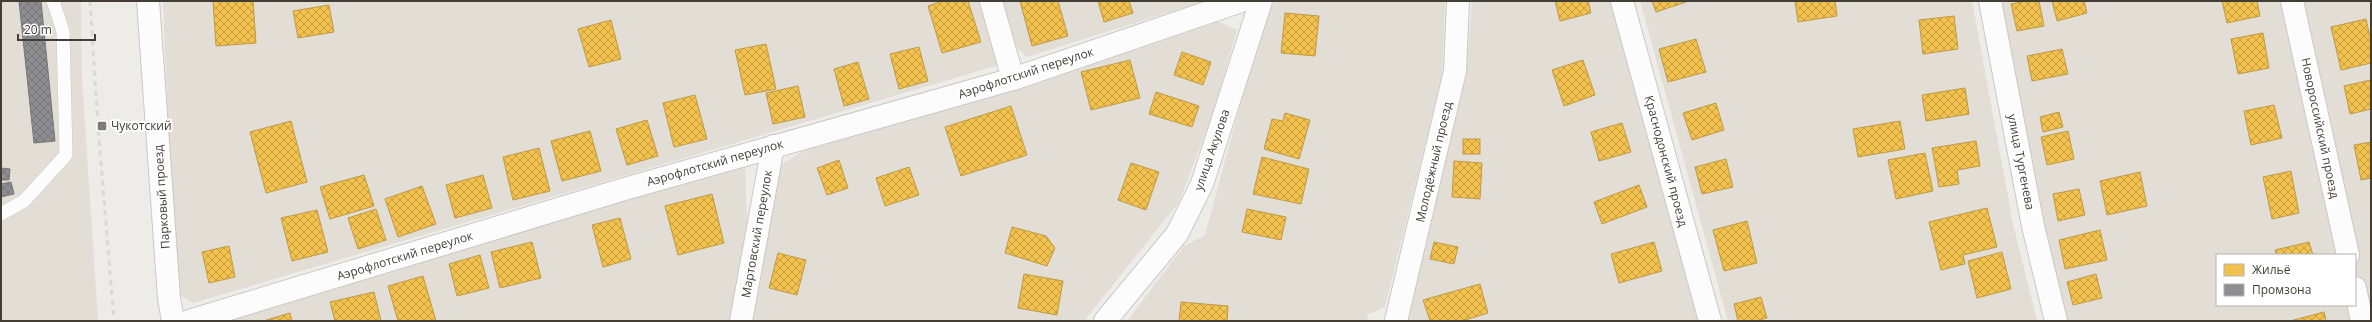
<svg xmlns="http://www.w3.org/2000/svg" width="2372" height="322" viewBox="0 0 2372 322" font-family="'Open Sans',sans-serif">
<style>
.residential{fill:#e2ded6;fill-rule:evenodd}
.homes{fill:url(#homes-cross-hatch);stroke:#be9a46}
.industry{fill:url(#industry-cross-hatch);stroke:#777576}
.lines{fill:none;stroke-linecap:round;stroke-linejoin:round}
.service-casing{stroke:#cbc8c4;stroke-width:14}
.minor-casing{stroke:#cbc8c4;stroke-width:24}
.service{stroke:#fcfcfc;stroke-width:13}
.minor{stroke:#fcfcfc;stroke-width:22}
.rail{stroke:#d8d8d7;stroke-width:3;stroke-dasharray:5 5;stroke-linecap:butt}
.poi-dot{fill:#7f7b74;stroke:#fff;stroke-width:1.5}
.labels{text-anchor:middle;stroke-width:4;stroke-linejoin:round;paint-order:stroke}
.street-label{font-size:12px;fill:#433e35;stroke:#fff}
.poi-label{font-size:12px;fill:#433e35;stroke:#fff;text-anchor:start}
</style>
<defs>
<pattern id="homes-cross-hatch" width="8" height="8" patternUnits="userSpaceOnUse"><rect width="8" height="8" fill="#f2c14e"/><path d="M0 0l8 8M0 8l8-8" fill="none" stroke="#c69e42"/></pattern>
<pattern id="industry-cross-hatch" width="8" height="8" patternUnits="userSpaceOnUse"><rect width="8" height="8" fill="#8d8d92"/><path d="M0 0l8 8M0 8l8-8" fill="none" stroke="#757578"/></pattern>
</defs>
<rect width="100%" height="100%" fill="#eeece8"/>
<!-- residential -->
<g class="residential">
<polygon points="1,1 81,1 82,78 98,321 1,321"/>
<polygon points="163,1 980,1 999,65 193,303 175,293"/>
<polygon points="998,1 1205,1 1027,57 1010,41"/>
<polygon points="1276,1 1445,1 1442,76 1385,307 1367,315 1368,321 1127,321 1184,246 1205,235 1266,10"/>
<polygon points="1472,1 1612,1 1699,321 1406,321 1466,78"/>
<polygon points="1640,1 1972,1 2013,224 2037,321 1728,321"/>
<path d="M2000,1H2371V321H2065L2036,195ZM2217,255H2355V305H2217Z"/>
<polygon points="1217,21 1237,30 1213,114 1179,202 1084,321 753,321 781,165 803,151"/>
<polygon points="745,164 747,224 730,321 223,321"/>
</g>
<!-- homes -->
<g class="homes">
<polygon points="213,1 253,1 256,43 216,46"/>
<polygon points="942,1 968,1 981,42 942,53 928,6"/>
<polygon points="1020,1 1058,1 1068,36 1032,46"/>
<polygon points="1098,1 1129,1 1133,13 1104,22"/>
<polygon points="1555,1 1588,1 1591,13 1560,21"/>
<polygon points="1652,1 1689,1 1656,12"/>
<polygon points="1795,1 1835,1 1837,16 1798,22"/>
<polygon points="2026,1 2039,1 2044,26 2017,31 2011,4"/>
<polygon points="2052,1 2084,1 2087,13 2057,21"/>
<polygon points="2222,1 2257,1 2260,16 2227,23"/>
<polygon points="329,5 334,32 298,38 293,11"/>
<polygon points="1285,13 1319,16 1315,56 1281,53"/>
<polygon points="1954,16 1958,49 1923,54 1919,20"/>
<polygon points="2366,19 2371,42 2371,63 2341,70 2331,27"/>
<polygon points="611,20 621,59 589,67 578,29"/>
<polygon points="2263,33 2269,68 2238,74 2231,39"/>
<polygon points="1696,39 1706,72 1668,82 1659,49"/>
<polygon points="766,44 776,89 745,95 735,50"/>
<polygon points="919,47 928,81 899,89 890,54"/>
<polygon points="2062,49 2068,74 2032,81 2027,56"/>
<polygon points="1182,52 1211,62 1203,85 1174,75"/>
<polygon points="1130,60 1140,98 1091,110 1081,72"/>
<polygon points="1583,60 1595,95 1564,106 1552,70"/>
<polygon points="858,62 869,99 844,106 834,69"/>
<polygon points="2371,80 2371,109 2350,114 2344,86"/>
<polygon points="798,86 805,117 773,124 766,93"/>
<polygon points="1965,88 1969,114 1926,121 1922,95"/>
<polygon points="1156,92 1199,106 1192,127 1149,114"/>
<polygon points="695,95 707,139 674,147 663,103"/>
<polygon points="1716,103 1724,130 1692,140 1683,113"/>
<polygon points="2274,105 2282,138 2251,145 2244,111"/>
<polygon points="1011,106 1027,155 961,176 945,127"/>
<polygon points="2059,112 2063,127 2043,132 2040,117"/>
<polygon points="1285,113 1310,120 1299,159 1264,149 1272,119 1283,121"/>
<polygon points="647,120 658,156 627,165 616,129"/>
<polygon points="291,121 307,182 266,193 250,132"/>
<polygon points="1900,121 1905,149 1858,157 1853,129"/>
<polygon points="1622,123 1631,152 1599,161 1591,132"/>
<polygon points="590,131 601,171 562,181 551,141"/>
<polygon points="2068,131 2074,159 2047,165 2041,137"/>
<rect x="1463" y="139" width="17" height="15"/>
<polygon points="1976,141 1980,166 1957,170 1959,184 1939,187 1932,148"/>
<polygon points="2371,142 2371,178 2361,180 2354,145"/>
<polygon points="539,148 550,191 513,200 503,157"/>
<polygon points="1925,153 1933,191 1896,199 1888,160"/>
<polygon points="1262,157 1309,169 1301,204 1253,194"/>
<polygon points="1726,159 1733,187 1702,194 1695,167"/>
<polygon points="839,160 848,188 827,195 817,168"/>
<polygon points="1454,161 1482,163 1480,199 1452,197"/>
<polygon points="1131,163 1159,172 1146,210 1118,200"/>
<polygon points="909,167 919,195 885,206 876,178"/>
<polygon points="2291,171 2299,213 2272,219 2263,177"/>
<polygon points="2140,172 2147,206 2107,215 2100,181"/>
<polygon points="364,175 374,206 330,219 320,187"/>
<polygon points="483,175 492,208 455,218 446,185"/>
<polygon points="1639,185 1647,207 1602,224 1594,202"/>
<polygon points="422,186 436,224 398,237 385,199"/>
<polygon points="2079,189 2085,215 2058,221 2053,194"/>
<polygon points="712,194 724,243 678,255 665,206"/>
<polygon points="1987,208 1997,247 1963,255 1965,264 1941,270 1929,222"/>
<polygon points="376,209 386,240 358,249 348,218"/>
<polygon points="1247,209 1286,217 1281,240 1242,232"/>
<polygon points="317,210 328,252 292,261 281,218"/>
<polygon points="620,218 631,259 603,267 592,225"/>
<polygon points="1747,221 1757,263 1724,271 1713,230"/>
<polygon points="1012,227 1046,236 1055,248 1047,266 1005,253"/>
<polygon points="2100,230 2107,260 2065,269 2059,240"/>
<polygon points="532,242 541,278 500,288 491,252"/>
<polygon points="1434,242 1458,247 1454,264 1430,259"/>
<polygon points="1654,242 1662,271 1619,283 1611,254"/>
<polygon points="2309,242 2313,255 2277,255 2275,250"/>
<polygon points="229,246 235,277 209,283 202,252"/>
<polygon points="2002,252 2011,289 1977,298 1968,261"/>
<polygon points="778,253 806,260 797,295 769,288"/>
<polygon points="480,255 489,288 457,296 449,264"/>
<polygon points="1024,274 1063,281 1057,315 1018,308"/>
<polygon points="2096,274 2102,298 2073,305 2067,282"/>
<polygon points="423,276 436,321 398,321 388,286"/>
<polygon points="1480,284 1488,313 1462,321 1430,321 1423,300"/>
<polygon points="374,292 381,321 335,321 330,302"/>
<polygon points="1761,297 1767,318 1755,321 1738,321 1734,304"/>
<polygon points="1181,302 1228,306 1227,321 1179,321"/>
<polygon points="2324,312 2326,321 2290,321"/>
<polygon points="290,313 292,321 263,321"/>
</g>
<!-- industry -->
<g class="industry">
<polygon points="19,1 41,1 55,141 34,143"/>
<polygon points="1,168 10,169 9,180 1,180"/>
<polygon points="11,182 14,194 1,197 1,184"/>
</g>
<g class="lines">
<defs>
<polyline id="service" points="1,214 24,201 66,155 63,31 53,1"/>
<g id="minor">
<polyline points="148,1 169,298 173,321"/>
<polyline points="991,1 1013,79"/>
<polyline points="1622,1 1710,321"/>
<polyline points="1990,1 2033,226 2056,321"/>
<polyline points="2292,1 2348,255"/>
<polyline points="2355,288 2362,321"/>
<polyline points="189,321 628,188 1013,79 1241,1"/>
<polyline points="741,321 773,146"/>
<polyline points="1105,321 1177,234 1202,184 1261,1"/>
<polyline points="1396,321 1455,71 1458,1"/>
</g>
</defs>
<!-- service casing -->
<use href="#service" class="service-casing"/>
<!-- minor casing -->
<use href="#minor" class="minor-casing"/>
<!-- service -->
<use href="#service" class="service"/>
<!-- minor -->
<use href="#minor" class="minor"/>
<!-- rail -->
<polyline class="rail" points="90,1 98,126 114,321"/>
</g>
<!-- markers -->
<rect class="poi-dot" x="97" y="121" width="10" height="10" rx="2"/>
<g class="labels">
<!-- street labels -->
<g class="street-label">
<text transform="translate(1026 73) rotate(-18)" y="4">Аэрофлотский переулок</text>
<text transform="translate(2320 128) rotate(78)" y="4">Новороссийский проезд</text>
<text transform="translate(1212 150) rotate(-71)" y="4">улица Акулова</text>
<text transform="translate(1666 161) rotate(75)" y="4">Краснодонский проезд</text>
<text transform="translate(1434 162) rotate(-77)" y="4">Молодёжный проезд</text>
<text transform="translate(2021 162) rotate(79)" y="4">улица Тургенева</text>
<text transform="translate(715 163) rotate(-16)" y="4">Аэрофлотский переулок</text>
<text transform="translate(162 197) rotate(-94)" y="4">Парковый проезд</text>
<text transform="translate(757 234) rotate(-80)" y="4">Мартовский переулок</text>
<text transform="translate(405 256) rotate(-17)" y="4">Аэрофлотский переулок</text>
</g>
<!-- poi labels -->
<g class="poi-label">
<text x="111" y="130">Чукотский</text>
</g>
</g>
<!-- border -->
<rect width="2372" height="322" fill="none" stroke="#433e35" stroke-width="4"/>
<!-- legend -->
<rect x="2216" y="254" width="140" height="52" fill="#ffffff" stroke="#b4b2ae"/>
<rect x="2224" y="264" width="20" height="12" fill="#f2c14e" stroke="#b4b2ae"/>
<text x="2252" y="274" font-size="12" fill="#433e35">Жильё</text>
<rect x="2224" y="284" width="20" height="12" fill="#8d8d92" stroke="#b4b2ae"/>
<text x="2252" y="294" font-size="12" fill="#433e35">Промзона</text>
<!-- scale -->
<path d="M18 34v6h77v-6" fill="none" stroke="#433e35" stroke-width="2"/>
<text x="24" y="34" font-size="12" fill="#433e35" stroke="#ffffff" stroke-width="3" paint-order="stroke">20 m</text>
</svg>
